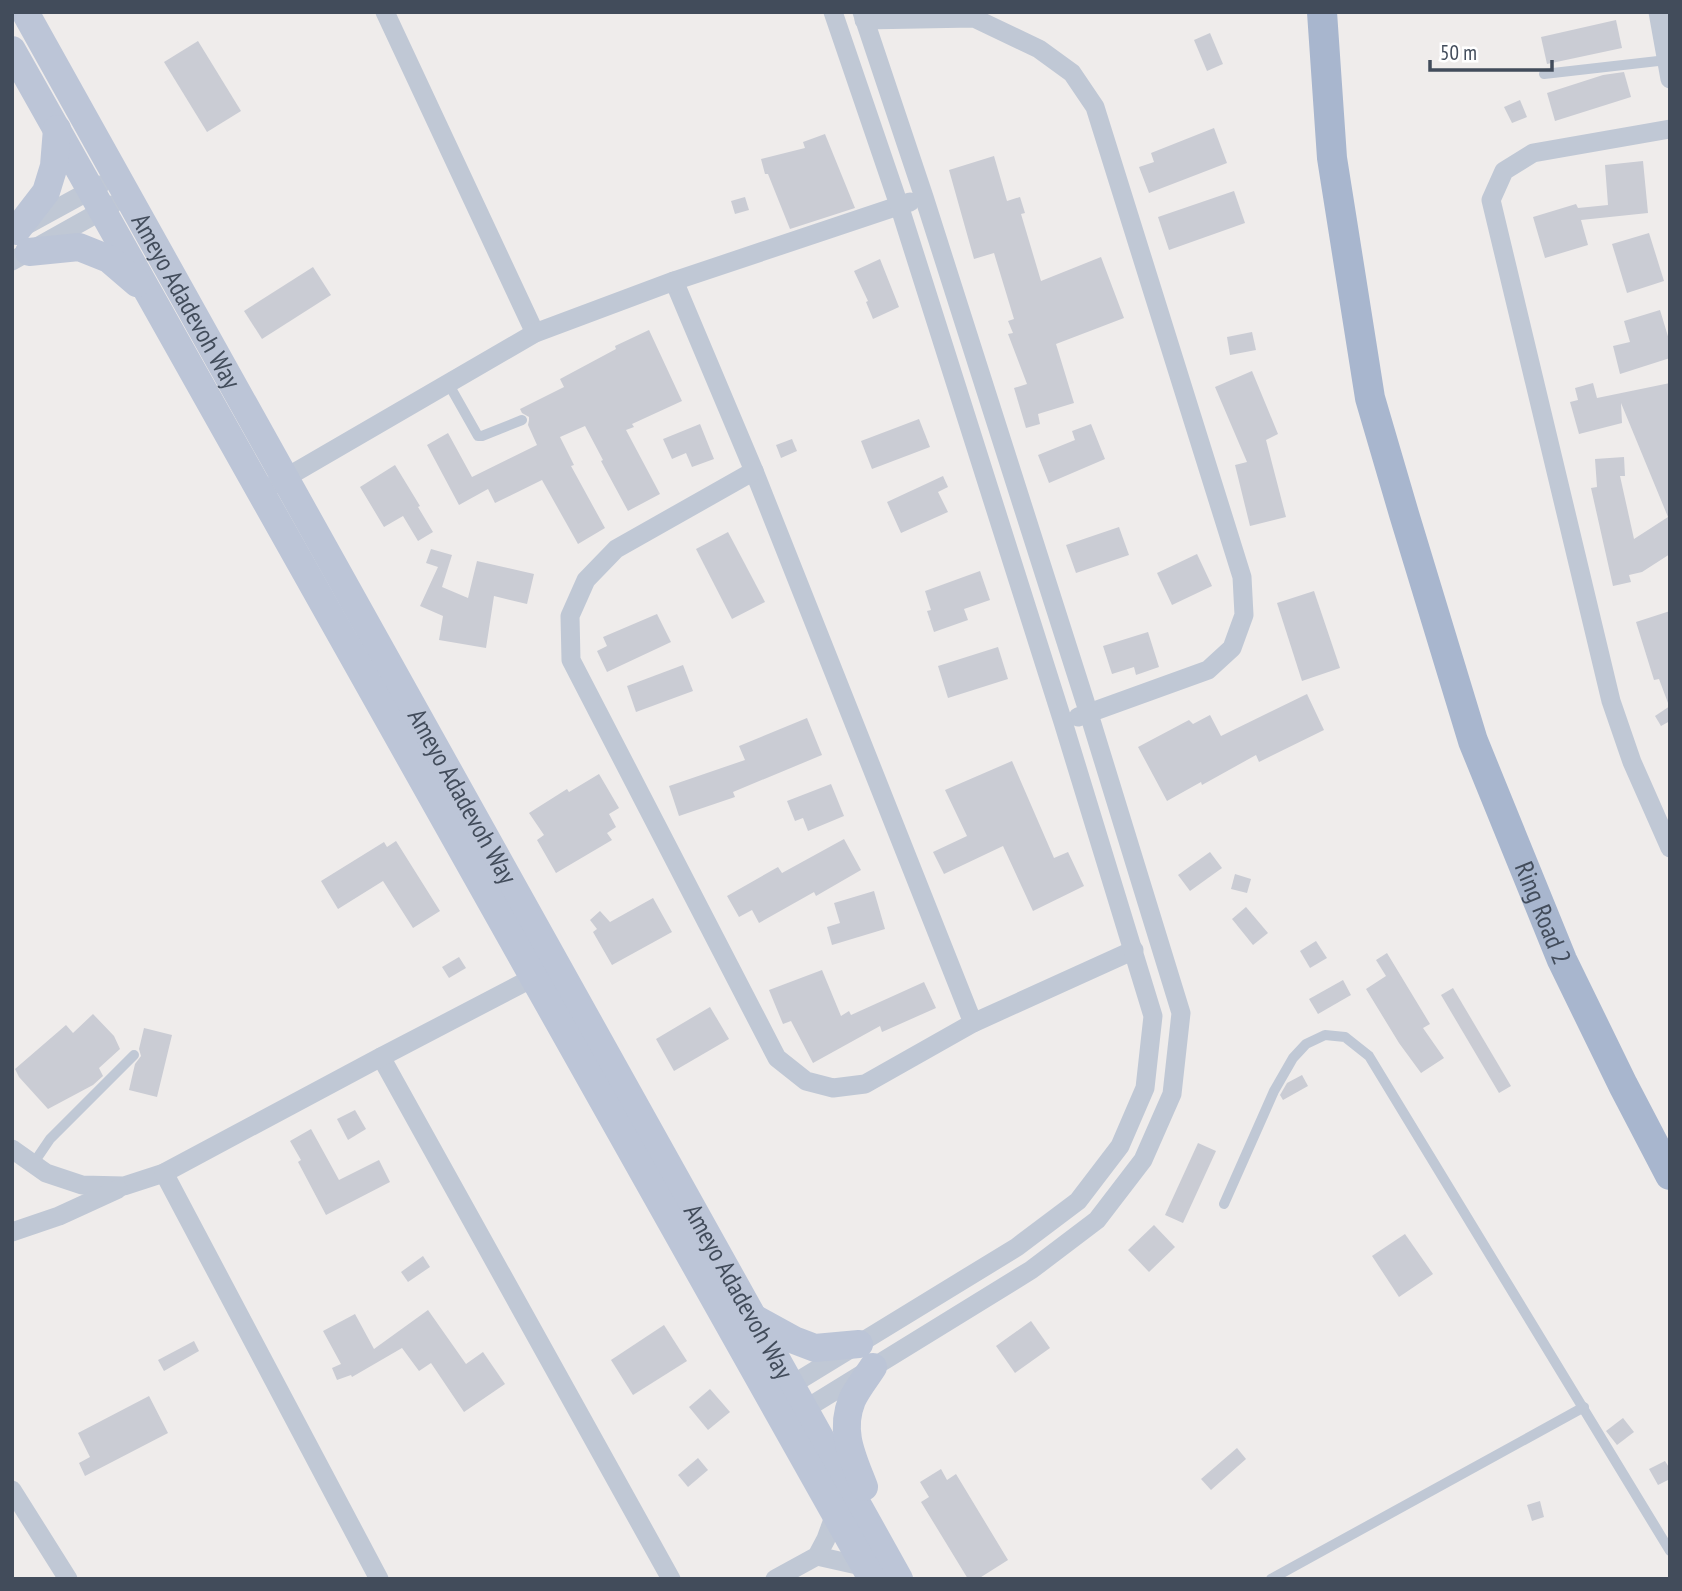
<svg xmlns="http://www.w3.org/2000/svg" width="1682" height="1591" viewBox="0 0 1682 1591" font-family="'PT Sans Narrow',sans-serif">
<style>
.building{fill:#caccd4}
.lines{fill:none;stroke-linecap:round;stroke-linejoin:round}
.lane{stroke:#c0c8d5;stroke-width:10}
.street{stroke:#c0c8d5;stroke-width:19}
.secondary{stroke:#bcc5d7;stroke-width:28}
.primary{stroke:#a8b6ce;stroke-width:30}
.labels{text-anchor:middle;stroke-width:6;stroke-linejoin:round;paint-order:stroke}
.street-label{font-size:26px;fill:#424c5b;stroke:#fff}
</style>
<rect width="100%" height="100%" fill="#efeceb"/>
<!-- building -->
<g class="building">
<polygon points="1616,20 1622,48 1547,64 1541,37"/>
<polygon points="1210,33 1223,64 1207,71 1194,40"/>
<polygon points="198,41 241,111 207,132 164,62"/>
<polygon points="1624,72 1631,97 1555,121 1547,93 1603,75"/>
<polygon points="1520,100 1527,117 1512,123 1504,107"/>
<polygon points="1214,128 1227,163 1149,193 1139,167 1154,162 1151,153"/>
<polygon points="825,134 855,208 790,229 768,174 765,174 761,159 805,148 803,142"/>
<polygon points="994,156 1007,201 1020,197 1025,213 1021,214 1041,281 1101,257 1124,318 1056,344 1074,403 1038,414 1040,424 1026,428 1014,388 1027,384 1008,334 1013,333 1008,321 1014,319 994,253 974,259 949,170"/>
<polygon points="1643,161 1648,213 1581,220 1588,245 1545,258 1533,217 1576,204 1578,208 1608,205 1605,165"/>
<polygon points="1234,191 1245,223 1169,250 1158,217"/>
<polygon points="745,197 749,210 735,214 731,201"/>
<polygon points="1649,233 1664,281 1627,293 1612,244"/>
<polygon points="880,259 899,307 873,319 866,302 868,301 854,271"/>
<polygon points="313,267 331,295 262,339 244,311"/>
<polygon points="1660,310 1670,343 1670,358 1620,374 1613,346 1630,342 1624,321"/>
<polygon points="649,330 682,401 632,424 634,427 626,430 660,494 628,511 601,461 603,460 585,426 560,437 574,465 571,466 605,528 578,544 542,480 495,503 488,489 459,505 427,445 448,433 472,477 537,445 528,425 529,420 529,417 522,413 520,409 564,387 560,379 616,349 615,346"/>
<polygon points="1252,332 1256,350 1230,355 1227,337"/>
<polygon points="1252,371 1278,434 1266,440 1286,517 1250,526 1235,465 1247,462 1215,387"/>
<polygon points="1593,383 1597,398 1670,383 1670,554 1642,572 1629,575 1631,582 1613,586 1591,488 1597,487 1595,459 1624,457 1625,476 1620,476 1634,539 1668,517 1621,403 1622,423 1579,434 1570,402 1578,400 1575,388"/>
<polygon points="919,419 930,447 872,469 861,441"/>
<polygon points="700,424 714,459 692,467 686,453 672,459 663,439"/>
<polygon points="1091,424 1105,459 1049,483 1038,455 1075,440 1072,431"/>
<polygon points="792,439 797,451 781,458 776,445"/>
<polygon points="395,465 420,506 418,507 433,532 418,541 403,516 384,527 360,487"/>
<polygon points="943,476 948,487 938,492 948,512 901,533 887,502"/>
<polygon points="1119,527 1129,555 1076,573 1066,545"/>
<polygon points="728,532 765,602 732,619 696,549"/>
<polygon points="431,549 452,555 442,587 468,598 477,561 534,574 527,604 494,596 486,648 439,640 443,616 420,606 438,567 426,563"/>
<polygon points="1197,554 1212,586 1172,605 1157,573"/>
<polygon points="980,571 990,600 964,609 968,620 934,632 927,611 931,610 925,591"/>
<polygon points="1314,591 1340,668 1302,681 1277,603"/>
<polygon points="1670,611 1670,703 1668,703 1659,679 1654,680 1636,622"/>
<polygon points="657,614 671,642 607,672 597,651 607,646 603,637"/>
<polygon points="1148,632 1159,667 1136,675 1134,667 1112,674 1103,646"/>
<polygon points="998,647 1008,679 948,698 938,666"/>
<polygon points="683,665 693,691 636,712 627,686"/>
<polygon points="1307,694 1324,730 1259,762 1256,755 1202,785 1201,782 1167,801 1138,747 1189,720 1193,724 1210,715 1221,736"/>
<polygon points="1670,706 1670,721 1661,726 1655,716"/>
<polygon points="807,718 822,755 733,792 735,797 679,816 669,786 745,760 739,746"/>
<polygon points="1012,761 1054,858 1068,852 1084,886 1033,911 1003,846 944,874 933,852 967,836 945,790"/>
<polygon points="599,774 619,808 609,814 616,827 607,833 612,840 556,873 537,840 544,835 529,813 567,789 569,792"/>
<polygon points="831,784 844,816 808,831 803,818 795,821 787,801"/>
<polygon points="844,839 861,870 816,896 814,892 759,923 752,910 739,917 727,896 778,867 782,873"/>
<polygon points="396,841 440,911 413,928 383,881 338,909 321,881 384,842 387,847"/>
<polygon points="1210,852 1222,868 1190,891 1178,875"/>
<polygon points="1235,874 1251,879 1247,893 1231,889"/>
<polygon points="874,891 885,929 832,945 827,927 840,923 834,903"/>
<polygon points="653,898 672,932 612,965 593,932 597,929 590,920 600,911 610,922"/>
<polygon points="1246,907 1268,933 1253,945 1232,919"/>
<polygon points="1316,941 1327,958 1310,968 1300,951"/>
<polygon points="1387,953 1430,1024 1423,1028 1444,1058 1421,1073 1399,1043 1366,989 1386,976 1376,960"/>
<polygon points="459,957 466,968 449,978 442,967"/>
<polygon points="822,970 841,1016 849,1011 851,1015 924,982 936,1008 882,1032 880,1026 813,1063 791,1021 783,1024 769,990"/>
<polygon points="1343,980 1351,995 1318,1014 1309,999"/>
<polygon points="1453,988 1511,1086 1499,1093 1441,995"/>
<polygon points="710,1007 729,1039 674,1071 656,1039"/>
<polygon points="93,1014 114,1036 120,1049 99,1068 103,1076 93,1085 48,1109 19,1077 15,1069 66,1025 73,1033"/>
<polygon points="144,1028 172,1035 157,1097 129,1090 135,1064 141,1056 139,1049"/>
<polygon points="1302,1075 1308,1086 1283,1100 1280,1095 1287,1083"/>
<polygon points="355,1110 366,1129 348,1140 337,1119"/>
<polygon points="311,1129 339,1180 379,1160 390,1182 326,1215 298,1162 301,1160 290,1141"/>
<polygon points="1198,1143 1216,1151 1183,1223 1165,1215"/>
<polygon points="1154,1225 1175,1247 1149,1272 1128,1250"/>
<polygon points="1405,1234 1433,1274 1399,1297 1372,1256"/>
<polygon points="423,1256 430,1267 408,1282 401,1272"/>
<polygon points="428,1310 466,1364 483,1352 505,1384 464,1412 431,1363 419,1371 402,1348 352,1377 351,1375 337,1380 332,1368 341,1364 323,1331 355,1314 374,1349"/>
<polygon points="1031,1321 1050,1348 1015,1373 996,1346"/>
<polygon points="664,1325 687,1361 633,1395 611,1360"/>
<polygon points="194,1341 199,1351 164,1371 158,1360"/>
<polygon points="710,1389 730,1412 708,1430 689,1407"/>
<polygon points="149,1396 168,1433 85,1476 79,1463 90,1457 78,1433"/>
<polygon points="1623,1418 1634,1432 1617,1445 1606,1431"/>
<polygon points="1237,1448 1246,1459 1211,1490 1201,1479"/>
<polygon points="698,1458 708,1470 688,1487 678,1475"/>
<polygon points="1665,1461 1670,1469 1670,1479 1658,1485 1649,1469"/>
<polygon points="941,1469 947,1480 956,1474 1008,1560 978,1579 968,1579 921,1502 929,1497 920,1482"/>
<polygon points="1540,1501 1544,1517 1532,1521 1527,1505"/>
</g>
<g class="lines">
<!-- lane -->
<g class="lane">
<polyline points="1544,74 1667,60"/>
<polyline points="448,383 478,436 482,436 522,420"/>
<polyline points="33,1164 50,1139 134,1055"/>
<polyline points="1224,1204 1274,1091 1293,1058 1306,1044 1325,1035 1345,1037 1369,1056 1670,1551"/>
<polyline points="1271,1579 1584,1407"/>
</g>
<!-- street -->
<g class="street">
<polyline points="385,12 535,333"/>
<polyline points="1658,12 1670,79"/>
<polyline points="864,20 974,18 1039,49 1072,73 1095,107 1242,577 1244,615 1232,648 1208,670 1078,717"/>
<polyline points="1670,129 1533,153 1504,171 1491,200 1611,701 1632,762 1670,848"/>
<polyline points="25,226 100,185"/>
<polyline points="12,261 112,205"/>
<polyline points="674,281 754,471 973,1023"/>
<polyline points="754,471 616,549 586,580 570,616 571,660 777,1058 806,1081 833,1088 865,1084 973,1023 1134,950"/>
<polyline points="275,484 535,333 674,281 910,202"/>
<polyline points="381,1057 671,1579"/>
<polyline points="12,1149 46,1173 82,1185 124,1186 164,1173 381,1057 544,972"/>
<polyline points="164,1173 379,1579"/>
<polyline points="12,1232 59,1216 118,1189"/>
<polyline points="780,1392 1017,1247 1078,1201 1120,1146 1145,1088 1153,1016 1063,722 899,205 833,12"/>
<polyline points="794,1416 1031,1270 1097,1220 1143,1160 1172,1094 1181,1013 1089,714 924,197 862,12"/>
<polyline points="12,1490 68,1579"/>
<polyline points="817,1556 866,1567"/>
<polyline points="775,1579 817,1556 826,1539 835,1514"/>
</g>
<!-- secondary -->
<g class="secondary">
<path id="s1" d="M25,12L899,1579"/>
<polyline points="12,50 872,1579"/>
<polyline points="16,231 46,192 54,166 57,129"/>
<polyline points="29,252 79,247 109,259 137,283"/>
<polyline points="754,1318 794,1340 815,1348 859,1344"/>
<path d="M864,1487C853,1458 839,1432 852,1400C857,1389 866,1378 873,1367"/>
</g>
<!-- primary -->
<path class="primary" id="s2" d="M1322,12L1332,158L1370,398L1404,514L1473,741L1562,960L1623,1085L1670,1175"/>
</g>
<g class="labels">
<!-- street labels -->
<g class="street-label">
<text dy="9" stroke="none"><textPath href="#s1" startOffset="331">Ameyo Adadevoh Way</textPath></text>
<text dy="9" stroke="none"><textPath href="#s1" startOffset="898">Ameyo Adadevoh Way</textPath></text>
<text dy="9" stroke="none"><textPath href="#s2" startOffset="933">Ring Road 2</textPath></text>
<text dy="9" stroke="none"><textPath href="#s1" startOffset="1465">Ameyo Adadevoh Way</textPath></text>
</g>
</g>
<!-- border -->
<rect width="1682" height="1591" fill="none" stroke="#424c5b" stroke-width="28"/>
<!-- scale -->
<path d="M1430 60v10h122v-10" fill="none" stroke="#424c5b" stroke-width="3.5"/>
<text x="1440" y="60" font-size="21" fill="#424c5b" stroke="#ffffff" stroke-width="5" paint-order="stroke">50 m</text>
</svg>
